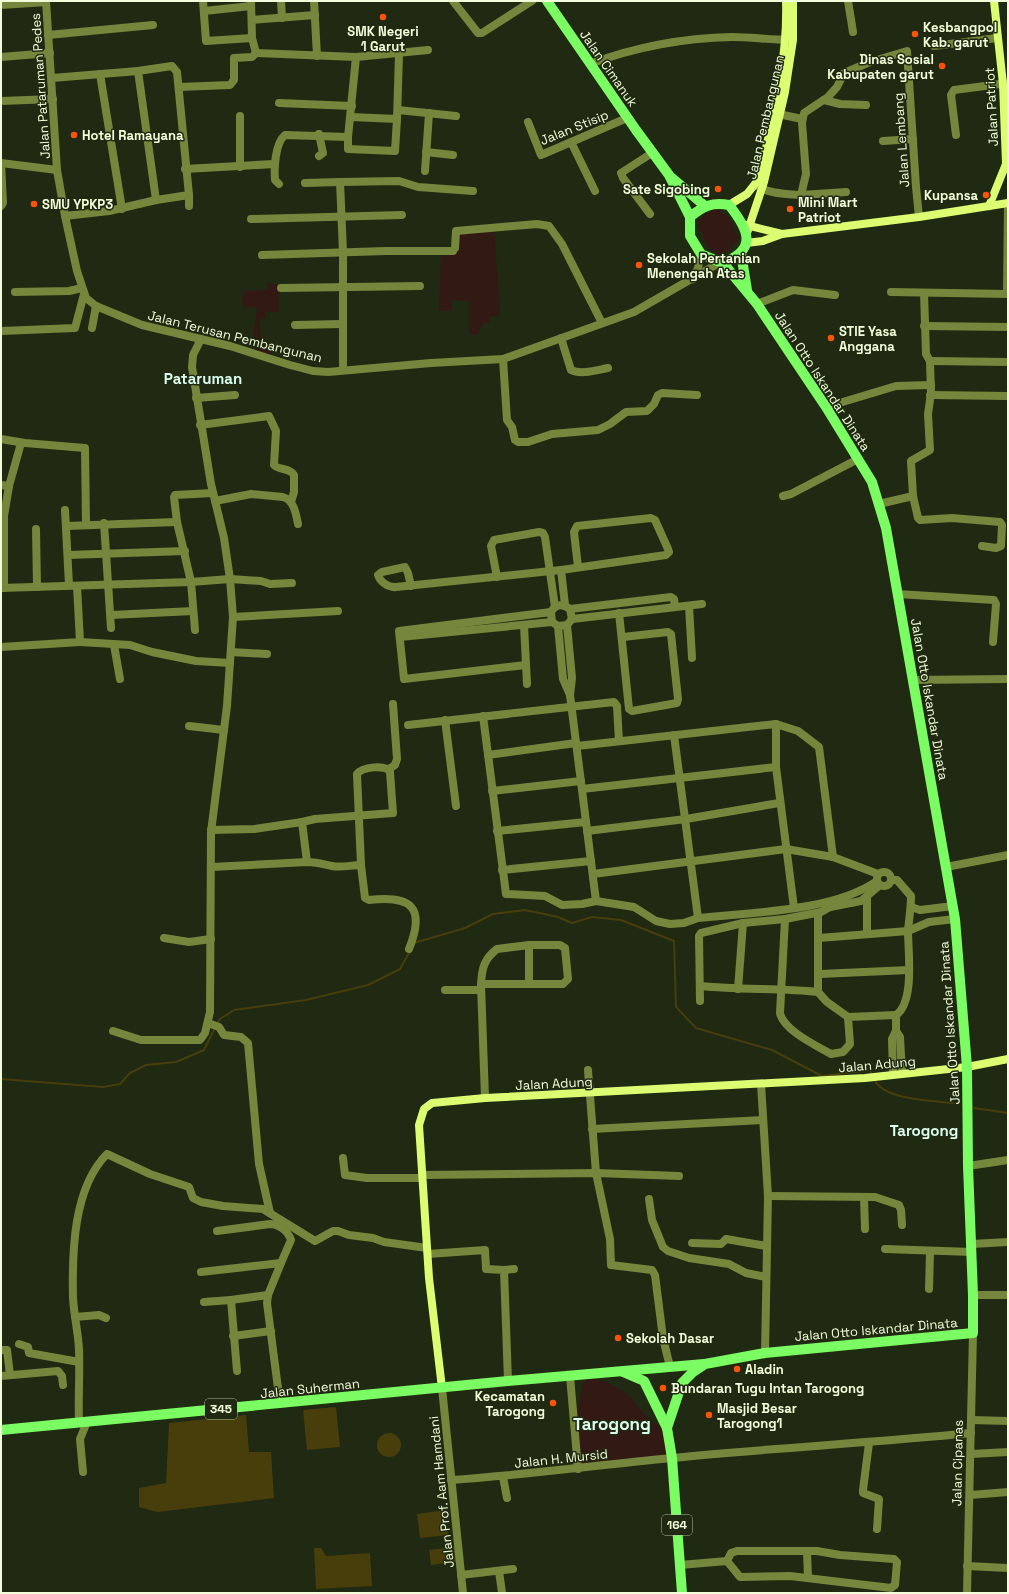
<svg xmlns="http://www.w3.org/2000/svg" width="1009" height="1594" viewBox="0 0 1009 1594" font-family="'Space Grotesk',sans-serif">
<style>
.green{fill:#331914}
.water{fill:#473e0c}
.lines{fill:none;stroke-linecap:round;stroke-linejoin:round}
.stream{stroke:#473e0c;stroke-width:2}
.minor{stroke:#74873d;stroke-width:8}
.tertiary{stroke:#74873d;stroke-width:8}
.secondary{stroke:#dcfd72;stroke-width:8}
.primary{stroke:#7bfc62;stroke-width:10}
.poi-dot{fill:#fb5409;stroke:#202911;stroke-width:1.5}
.labels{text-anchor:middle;stroke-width:3;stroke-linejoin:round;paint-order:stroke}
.shield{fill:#202911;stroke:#b3be9d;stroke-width:1}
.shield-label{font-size:12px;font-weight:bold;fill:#f2fed9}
.poi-label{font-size:13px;font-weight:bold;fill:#f2fed9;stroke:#202911;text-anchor:start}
.street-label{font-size:13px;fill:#f2fed9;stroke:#202911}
.quarter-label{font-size:15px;font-weight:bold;fill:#dbfeef;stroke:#202911}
.district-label{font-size:17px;font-weight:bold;fill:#dbfeef;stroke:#202911}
</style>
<rect width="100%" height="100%" fill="#202911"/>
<!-- green -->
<g class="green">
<polygon points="717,209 729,218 739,238 728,252 717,254 708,247 697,223 706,214"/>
<polygon points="494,229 500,315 489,317 490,322 483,323 477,335 469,334 469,301 452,300 451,311 439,311 441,256 455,254 458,233"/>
<polygon points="268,283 279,285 279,312 265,312 266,318 260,319 261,347 273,349 269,357 252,347 257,308 242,306 243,291 267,290"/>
<path d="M595,1378C609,1383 620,1388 631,1398C642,1410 645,1418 660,1426L665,1438L666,1461L580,1466L574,1430L583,1381Z"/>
</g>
<!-- water -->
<g class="water">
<polygon points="336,1407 340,1447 307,1450 303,1410"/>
<polygon points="246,1415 249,1452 271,1452 274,1498 157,1512 139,1507 139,1488 166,1483 169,1423"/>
<circle cx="389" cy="1445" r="12"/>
<polygon points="445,1510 448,1535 420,1538 417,1514"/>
<polygon points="456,1547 457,1562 431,1565 429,1550"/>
<polygon points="314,1548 321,1548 326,1556 370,1553 372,1586 316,1589"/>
</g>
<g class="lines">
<!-- stream -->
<g class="stream">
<polyline points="414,943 465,928 493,914 525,910 558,917 572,923 592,917 621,920 674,941 676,1007 696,1028 772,1050 822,1076 870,1070 872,1075"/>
<polyline points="217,1024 220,1019 234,1010 306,1000 368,985 400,969 410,951"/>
<polyline points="1,1079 103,1087 120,1084 130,1073 146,1065 176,1062 204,1050 215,1028"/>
<path d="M874,1079C883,1100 933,1101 953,1103"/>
<polyline points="974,1108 1008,1113"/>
</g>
<!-- minor -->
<g class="minor">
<polyline points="203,1 206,41 252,38"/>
<path d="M251,1L252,38L256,53L356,57L348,137L285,135C275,143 274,169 275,180L279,184"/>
<polyline points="281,1 282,18"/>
<polyline points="314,1 317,56"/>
<polyline points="453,1 478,33 482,33 532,1"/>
<polyline points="848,1 853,32"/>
<polyline points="1,5 46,2"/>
<polyline points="204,11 251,6"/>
<polyline points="252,20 315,15"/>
<polyline points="48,35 153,25"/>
<polyline points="934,46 997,38"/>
<polyline points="1,57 50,53"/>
<polyline points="356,57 428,50"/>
<path d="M590,64C635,47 684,38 732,37C751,37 771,40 790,40"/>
<polyline points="138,71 156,200"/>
<polyline points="100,74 122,209"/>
<polyline points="52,78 138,71 172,66 177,72 189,195 156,200 109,211 65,216"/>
<polyline points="179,87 230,85 234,80 234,58 252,57 256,53"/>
<polyline points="824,100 840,104 866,105"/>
<polyline points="1,101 53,99"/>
<polyline points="279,103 352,106"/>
<polyline points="398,110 456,116"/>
<polyline points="774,113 802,119"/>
<polyline points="240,116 240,167"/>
<polyline points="351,117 397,119 399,54"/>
<polyline points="528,122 541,155 627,118"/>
<polyline points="956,135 951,95 954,90 1008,83"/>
<polyline points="348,137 348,149 395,151 397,119"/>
<polyline points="883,141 913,139"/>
<polyline points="571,142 595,191"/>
<polyline points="426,152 453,155"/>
<polyline points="319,156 323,153 319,134"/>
<polyline points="185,169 274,164"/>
<polyline points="425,171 429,113"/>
<polyline points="305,183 340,182"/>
<path d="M756,185C768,194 787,194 801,195L806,174L802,123L804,113L828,97L837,87L844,73L870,62L907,51L916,187L919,217"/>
<polyline points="189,195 189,206"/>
<polyline points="801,195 846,192"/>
<polyline points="1,206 3,203 1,163"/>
<polyline points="650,214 623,178 621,173 652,153"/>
<polyline points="251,219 402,215"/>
<polyline points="455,248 456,231 537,224 549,226 562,244 602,323"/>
<polyline points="262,255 386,251 453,251"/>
<polyline points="281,288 420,286"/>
<polyline points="15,292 69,291 82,288"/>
<polyline points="891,292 1008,294"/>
<polyline points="1007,294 1008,203"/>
<polyline points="757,304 793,290 835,295"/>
<polyline points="295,325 342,324"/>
<polyline points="924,326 1008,327"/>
<polyline points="92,328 96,306"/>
<polyline points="1,331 75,328 84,294"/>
<path d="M561,338L571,370C581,375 597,370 608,368"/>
<polyline points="503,359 507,420 512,427 515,440 518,442 528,442 552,434 598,430 610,424 626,412 647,411 654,404 658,395 662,393 697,395"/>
<polyline points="930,361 1008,362"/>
<polyline points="343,370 343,252 340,182 399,181 418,187 473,191"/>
<polyline points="930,395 1008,396"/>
<polyline points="196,398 235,395"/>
<polyline points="826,407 896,386 931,385"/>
<path d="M200,425L269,416L276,431L274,465C280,471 289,467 294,475V492L291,502"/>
<polyline points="1,439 25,443 85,448 86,524"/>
<polyline points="1,485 9,486 4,516 4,588"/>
<polyline points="9,486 21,443"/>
<polyline points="783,496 791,494 858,459"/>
<polyline points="913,496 918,518 920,520 952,518 1000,522 1002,525 1001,546 996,548 982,546"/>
<path d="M215,501L251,494L283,497C294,500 296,514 298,524"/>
<polyline points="879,504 913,496 911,461 930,450 928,414 931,393 930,361 926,354 924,293"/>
<polyline points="65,510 69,585"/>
<polyline points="104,523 111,628"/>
<polyline points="66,526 177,522"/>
<polyline points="36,529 37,587"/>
<polyline points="68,555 185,551"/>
<polyline points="561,570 565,605"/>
<polyline points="497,577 491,546 494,540 539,532 543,533 545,537 555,607"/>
<path d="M411,586L408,573L405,567L382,572L378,575C380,582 389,588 396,587L561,570L666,555L669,552L668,549L655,520L651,518L577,526L574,532L578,567"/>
<polyline points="1,588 191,582 230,579 261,581 270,584 292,583"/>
<polyline points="898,594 994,600 996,604 993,642"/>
<polyline points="689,606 692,658"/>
<polyline points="570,609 671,597 674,599 675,607"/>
<polyline points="619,613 629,709 632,711 677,703 678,699 671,634 668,632 623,637"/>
<polyline points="111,615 193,611"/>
<polyline points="233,617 338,611"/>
<polyline points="572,619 702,604"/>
<polyline points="524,625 527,684"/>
<polyline points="567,625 572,678 570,695"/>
<path d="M558,626L563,679L570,695L596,901L634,907L656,921L670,924L684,923L698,918C752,912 832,912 877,881"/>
<polyline points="195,630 191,582 177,522 174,497 175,495 213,493"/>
<polyline points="400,637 552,622"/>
<polyline points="80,642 130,645 152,652 196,661 230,663"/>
<polyline points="114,645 120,679"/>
<polyline points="1,647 80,642 77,586"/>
<polyline points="231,652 267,654"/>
<path d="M526,665L404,679L399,631L551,612C556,603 563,604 570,609L572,619L567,625L558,626L552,622L551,612"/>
<polyline points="913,680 1008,679"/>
<polyline points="483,716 506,894 545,896 562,905 582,904 596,901"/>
<polyline points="445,720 456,806"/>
<polyline points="776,724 798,731 819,747 833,857"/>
<polyline points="408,725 614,702 617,706 619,741"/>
<polyline points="189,726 224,730"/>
<polyline points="674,735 698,918"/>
<polyline points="577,746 776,724 776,767 794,908"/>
<polyline points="488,755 576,743"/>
<polyline points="389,769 395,765 397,759 393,704"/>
<polyline points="582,789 776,767"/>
<polyline points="492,791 581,781"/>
<polyline points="211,830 254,829 302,822"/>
<polyline points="497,831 586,822"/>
<polyline points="587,831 686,819 779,803"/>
<path d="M361,865L365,898L369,900C411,895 426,907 409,949"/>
<path d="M211,867L307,862C316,862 323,864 332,866C342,868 351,865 361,865L357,774C362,767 386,764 390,772L393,813L315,819L302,822L307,862"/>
<polyline points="946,867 1008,855"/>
<polyline points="502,870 591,861"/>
<circle cx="884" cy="879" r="7"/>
<polyline points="593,874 786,849 833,857 878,874"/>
<path d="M891,880H897L911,896C911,908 909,919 908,931C908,951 915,1002 896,1015V1031L892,1039L893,1074"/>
<polyline points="867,896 867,933"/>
<polyline points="911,907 920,910 953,906"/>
<polyline points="818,913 818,992 827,1002 848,1017"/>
<path d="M785,919L780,1013C783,1030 817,1046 831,1054L843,1052L850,1044L848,1017L896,1015"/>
<polyline points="164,938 189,942 211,939"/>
<polyline points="819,938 908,931 929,922 955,919"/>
<polyline points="529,945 529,984"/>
<polyline points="820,974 909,970"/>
<path d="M481,984C482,968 484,959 497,949L529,945H560L565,948L568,979L563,984H481L485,1098"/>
<path d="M701,986C740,990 779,988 818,992"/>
<polyline points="738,989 743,923"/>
<polyline points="445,990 481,990"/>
<polyline points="700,1001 699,936 701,933 743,923 785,919 821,912 830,907 861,901 880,885"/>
<polyline points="208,1023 219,1027 224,1035 241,1037 248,1043 259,1164 270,1213"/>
<polyline points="113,1031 141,1040 200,1040 205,1033 210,1012 211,832 227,706 233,617 230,579 224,538 211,484 192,367 193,355 201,339"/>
<polyline points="896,1031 900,1037 902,1074"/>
<polyline points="588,1070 596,1173 610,1239 611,1265 652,1270 655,1275 663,1338 670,1367"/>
<polyline points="761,1084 768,1196 765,1353"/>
<polyline points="592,1129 763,1120"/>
<polyline points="343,1158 345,1175 367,1178 422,1178"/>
<polyline points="968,1166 1008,1160"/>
<polyline points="422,1175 596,1173 679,1176"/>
<polyline points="768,1196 875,1197 899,1205 901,1210 902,1225"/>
<polyline points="864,1197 865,1229"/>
<polyline points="649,1199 652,1220 663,1247 668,1251 689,1258 729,1264 746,1273 766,1277"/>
<path d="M217,1231L270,1224C279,1224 288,1231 291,1240L281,1263"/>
<polyline points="692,1243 721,1244 726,1239 766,1246"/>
<polyline points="971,1244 1008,1242"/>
<polyline points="885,1249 972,1252"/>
<polyline points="428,1254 485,1250 486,1269 504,1270 508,1381"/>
<polyline points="504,1270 514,1269"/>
<polyline points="201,1272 281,1263 268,1295"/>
<polyline points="929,1289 930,1252"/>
<polyline points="204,1302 231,1300"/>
<polyline points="75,1317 99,1315 106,1318"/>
<polyline points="233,1336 271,1331"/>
<polyline points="19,1344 28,1347 29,1353 79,1362"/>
<polyline points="1,1350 7,1350 10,1375"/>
<polyline points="237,1371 231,1300 268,1295 267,1303 280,1404"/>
<polyline points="1,1376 58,1371 62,1376 63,1385"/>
<polyline points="570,1376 578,1469"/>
<polyline points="442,1388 463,1593"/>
<polyline points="971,1420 1008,1421"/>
<path d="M79,1422C78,1398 80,1374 79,1349C78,1332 74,1315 73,1298C72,1253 73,1188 107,1154L150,1174L189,1187L193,1198L201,1202L223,1206L263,1209L315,1241L333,1231H338L349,1235L373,1238L384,1242L427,1248"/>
<polyline points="869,1443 863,1490 863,1493 879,1499 877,1529"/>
<polyline points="971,1454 1008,1452"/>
<polyline points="83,1472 80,1439 87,1422"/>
<polyline points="503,1477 507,1498"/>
<path d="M451,1480C525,1475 598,1465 672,1458C771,1448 871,1443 971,1433"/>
<polyline points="970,1495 1008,1492"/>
<polygon points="737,1551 817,1551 840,1555 894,1559 897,1562 895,1585 891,1588 790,1576 740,1577 727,1561 731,1553"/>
<polyline points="807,1551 808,1578"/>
<polyline points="680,1565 727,1561"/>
<polyline points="967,1566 1008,1568"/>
<polyline points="499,1571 502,1593"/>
<polyline points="461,1575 513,1569"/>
</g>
<!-- tertiary -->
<g class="tertiary">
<polyline points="46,1 57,170 65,216 77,271 86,298 96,306 142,325 230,346 290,365 313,371 328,372 431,363 503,359 634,312 719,263"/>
<polyline points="1,163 57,170"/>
<polyline points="693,279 698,268 701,254"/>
<polyline points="973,1295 1008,1295"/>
<polyline points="967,1593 973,1333"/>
</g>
<!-- secondary -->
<g class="secondary">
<path d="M729,205L747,194L759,179C772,120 788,62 786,1"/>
<polyline points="989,206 1006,164 1003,84 994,1"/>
<polyline points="746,225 782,234"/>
<polyline points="746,236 764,182 785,92 793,40 793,1"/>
<polyline points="746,243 763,241 782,234 919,217 1008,203"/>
<polyline points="442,1388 429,1278 419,1125 424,1109 432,1103 485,1098 865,1078 967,1067 1008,1059"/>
</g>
<!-- primary -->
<g class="primary">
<path d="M547,1L636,130L669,175L690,217V236L701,254L722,263C758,250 749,230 729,205C712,202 703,206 690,217"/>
<polyline points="672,178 705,206"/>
<polyline points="741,253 747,290"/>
<polyline points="623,1372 644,1381 667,1428"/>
<polyline points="1,1430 508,1381 704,1364"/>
<polyline points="682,1593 672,1458 667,1428 682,1383 693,1372 705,1364 765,1353 973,1333 973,1295 968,1166 967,1067 955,919 886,528 872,482 826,407 757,304 723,263"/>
</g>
</g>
<!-- markers -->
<g class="poi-dot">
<circle cx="383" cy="17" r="4"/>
<circle cx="915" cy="34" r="4"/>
<circle cx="942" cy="66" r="4"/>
<circle cx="74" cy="135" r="4"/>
<circle cx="718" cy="189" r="4"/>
<circle cx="986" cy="195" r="4"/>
<circle cx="34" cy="204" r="4"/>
<circle cx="790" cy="209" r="4"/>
<circle cx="639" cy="265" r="4"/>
<circle cx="831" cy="338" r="4"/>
<circle cx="618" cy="1338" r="4"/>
<circle cx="737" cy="1369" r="4"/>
<circle cx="663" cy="1388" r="4"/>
<circle cx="553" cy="1403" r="4"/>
<circle cx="709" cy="1415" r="4"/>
</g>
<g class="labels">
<!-- shield labels -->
<g class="shield">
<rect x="205" y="1399" width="32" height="20" rx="3"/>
<rect x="662" y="1515" width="30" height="20" rx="3"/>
</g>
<g class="shield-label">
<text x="221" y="1413">345</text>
<text x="677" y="1529">164</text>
</g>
<!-- poi labels -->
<g class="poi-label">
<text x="923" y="32">Kesbangpol<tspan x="923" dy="15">Kab. garut</tspan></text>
<text x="383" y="36" text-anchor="middle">SMK Negeri<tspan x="383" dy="15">1 Garut</tspan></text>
<text x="934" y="64" text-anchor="end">Dinas Sosial<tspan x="934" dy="15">Kabupaten garut</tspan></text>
<text x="82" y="140">Hotel Ramayana</text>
<text x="710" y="194" text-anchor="end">Sate Sigobing</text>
<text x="978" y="200" text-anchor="end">Kupansa</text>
<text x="798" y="207">Mini Mart<tspan x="798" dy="15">Patriot</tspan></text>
<text x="42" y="209">SMU YPKP3</text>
<text x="647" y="263">Sekolah Pertanian<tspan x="647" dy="15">Menengah Atas</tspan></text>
<text x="839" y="336">STIE Yasa<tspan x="839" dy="15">Anggana</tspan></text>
<text x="626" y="1343">Sekolah Dasar</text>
<text x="745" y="1374">Aladin</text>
<text x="671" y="1393">Bundaran Tugu Intan Tarogong</text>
<text x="545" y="1401" text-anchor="end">Kecamatan<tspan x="545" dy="15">Tarogong</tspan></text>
<text x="717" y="1413">Masjid Besar<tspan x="717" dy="15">Tarogong1</tspan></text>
</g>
<!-- street labels -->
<g class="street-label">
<text transform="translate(609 68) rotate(55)" y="5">Jalan Cimanuk</text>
<text transform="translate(40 86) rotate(-94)" y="5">Jalan Pataruman Pedes</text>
<text transform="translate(991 107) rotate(-93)" y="5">Jalan Patriot</text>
<text transform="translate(765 117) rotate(-77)" y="5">Jalan Pembangunan</text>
<text transform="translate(574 127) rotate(-22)" y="5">Jalan Stisip</text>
<text transform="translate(901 140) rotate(-94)" y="5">Jalan Lembang</text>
<text transform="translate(235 336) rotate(14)" y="5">Jalan Terusan Pembangunan</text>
<text transform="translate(823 381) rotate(57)" y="5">Jalan Otto Iskandar Dinata</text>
<text transform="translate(930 699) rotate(80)" y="5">Jalan Otto Iskandar Dinata</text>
<text transform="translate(949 1023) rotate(-94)" y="5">Jalan Otto Iskandar Dinata</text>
<text transform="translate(877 1064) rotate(-5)" y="5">Jalan Adung</text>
<text transform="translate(554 1083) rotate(-3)" y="5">Jalan Adung</text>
<text transform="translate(876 1329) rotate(-5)" y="5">Jalan Otto Iskandar Dinata</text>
<text transform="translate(310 1388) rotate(-6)" y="5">Jalan Suherman</text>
<text transform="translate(561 1458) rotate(-6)" y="5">Jalan H. Mursid</text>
<text transform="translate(957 1463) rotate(-89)" y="5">Jalan Cipanas</text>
<text transform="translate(441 1492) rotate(-96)" y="5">Jalan Prof. Aam Hamdani</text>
</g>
<!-- quarter labels -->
<g class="quarter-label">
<text x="203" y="384">Pataruman</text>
<text x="924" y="1136">Tarogong</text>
</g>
<!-- district labels -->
<g class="district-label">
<text x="612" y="1430">Tarogong</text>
</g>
</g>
<!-- border -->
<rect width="1009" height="1594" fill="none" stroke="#f2fed9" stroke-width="4"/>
</svg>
